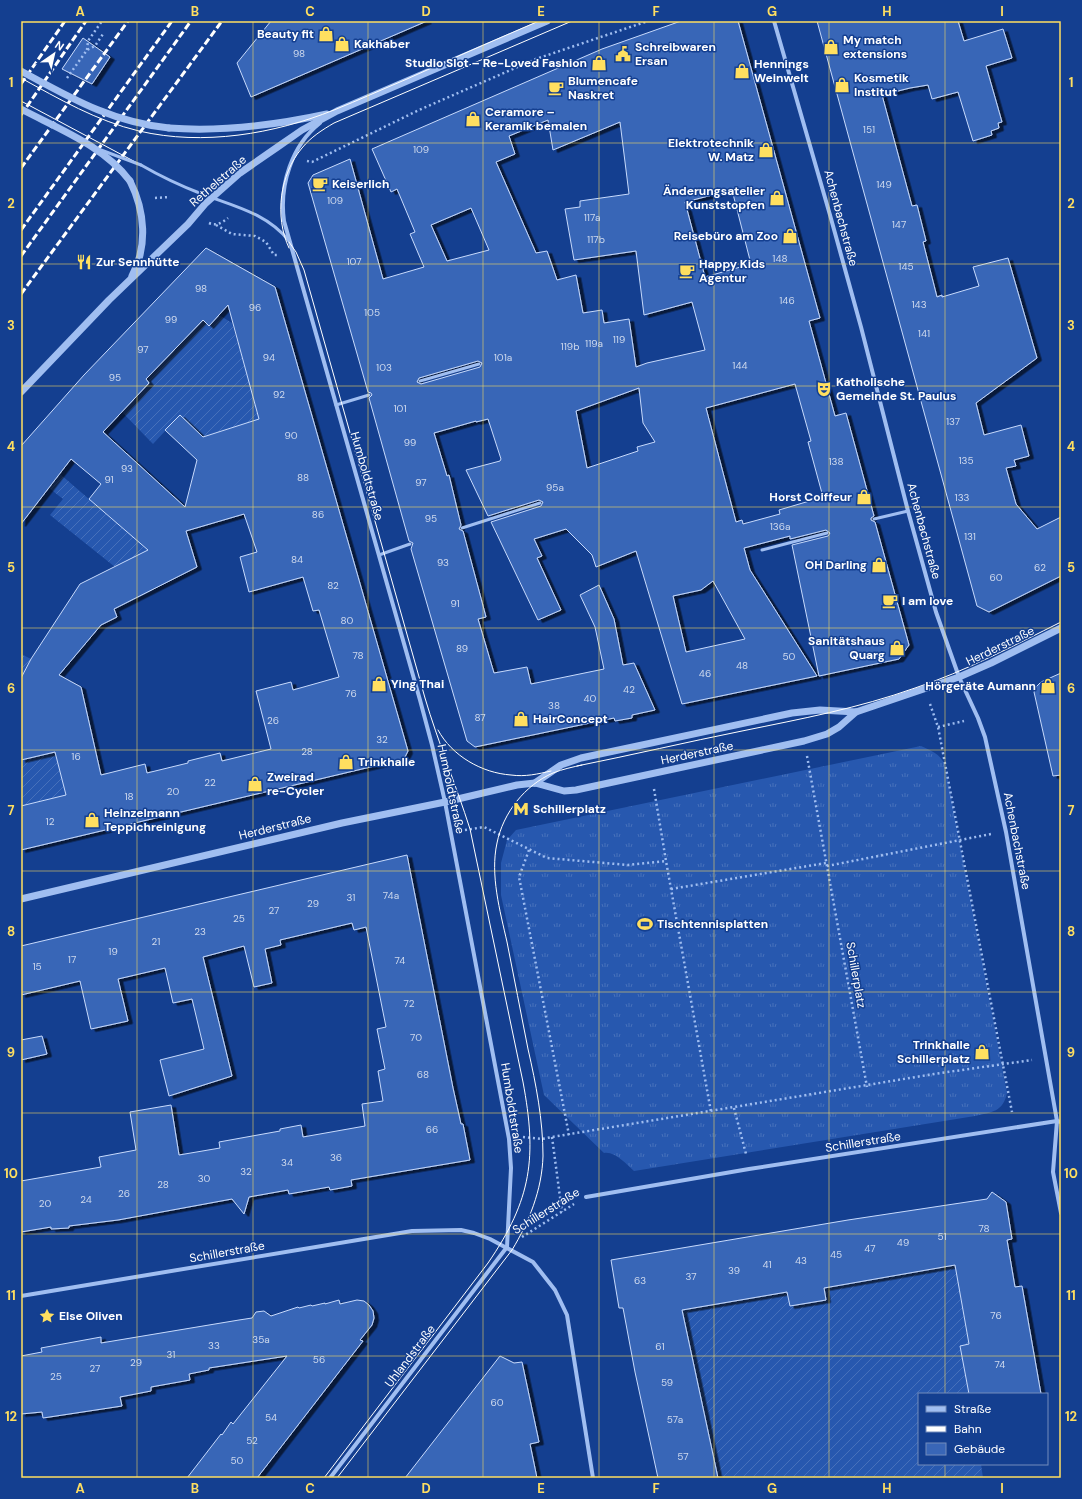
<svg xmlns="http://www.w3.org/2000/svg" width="1082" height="1499" viewBox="0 0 1082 1499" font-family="'DM Sans',sans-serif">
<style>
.grass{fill:url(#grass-tufts)}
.garden{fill:url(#garden-furrows)}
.building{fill:#3966b7;stroke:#c7dafc;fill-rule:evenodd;filter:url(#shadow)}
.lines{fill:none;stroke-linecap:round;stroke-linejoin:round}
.path{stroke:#a0bef1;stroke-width:2.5;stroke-dasharray:2 3;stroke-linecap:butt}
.service{stroke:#a0bef1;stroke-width:3}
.minor{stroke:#a0bef1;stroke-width:4}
.tertiary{stroke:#a0bef1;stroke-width:7}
.tram{stroke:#fff;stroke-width:1}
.rail{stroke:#fff;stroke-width:3;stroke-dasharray:7 3;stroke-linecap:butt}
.service-bridge{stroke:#a0bef1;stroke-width:3}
.tertiary-bridge{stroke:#a0bef1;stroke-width:7}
.grid{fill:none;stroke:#ffdf60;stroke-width:1;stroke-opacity:0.55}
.labels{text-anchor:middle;stroke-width:3;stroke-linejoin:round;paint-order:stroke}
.number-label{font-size:10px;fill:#ced9ed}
.poi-label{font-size:12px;font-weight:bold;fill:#fff;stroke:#143f90;text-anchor:start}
.street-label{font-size:12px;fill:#fff;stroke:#143f90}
.neatline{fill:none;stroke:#ffdf60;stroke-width:1.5}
.grid-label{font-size:13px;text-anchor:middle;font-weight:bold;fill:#ffdf60}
</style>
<defs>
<pattern id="grass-tufts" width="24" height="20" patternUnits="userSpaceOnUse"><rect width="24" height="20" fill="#2758af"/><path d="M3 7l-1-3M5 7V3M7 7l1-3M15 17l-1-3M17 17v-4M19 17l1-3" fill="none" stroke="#4771bb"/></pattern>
<pattern id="garden-furrows" width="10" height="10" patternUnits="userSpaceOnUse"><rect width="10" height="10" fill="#2758af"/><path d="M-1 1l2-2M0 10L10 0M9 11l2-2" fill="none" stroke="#4771bb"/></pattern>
<filter id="shadow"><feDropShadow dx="4.5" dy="2.5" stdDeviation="0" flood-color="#0009"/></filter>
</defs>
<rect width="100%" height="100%" fill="#143f90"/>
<!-- grass -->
<path class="grass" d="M921,746C932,751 940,754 945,765L1007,1093C1003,1112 992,1112 975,1116L634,1171C626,1164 615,1151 604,1153L544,1095L501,895V863L507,840L516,830Z"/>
<!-- garden -->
<g class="garden">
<polygon points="219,315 232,323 271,459 230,428 203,437 180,415 153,444 121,411 146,379 203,320 209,326"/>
<polygon points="60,474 148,550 115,567 50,515 63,499 49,488"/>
<polygon points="21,654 31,659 21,678"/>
<polygon points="55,752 66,795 21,806 21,760"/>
<polygon points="969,1263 960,1296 969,1344 960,1346 969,1394 919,1394 919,1464 981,1464 983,1478 718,1478 682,1310 787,1292 790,1306 826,1300 824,1288"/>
</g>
<!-- building -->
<g class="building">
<polygon points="271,21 427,21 251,97 237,63"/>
<path d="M681,21H738L820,318L809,321L835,416L846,413L874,516L871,518V520L875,522L909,645L899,659L819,676L792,545L828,536L830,533L826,530L790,539V536L744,548L750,570L817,676L682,704L636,551L596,567L592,555L566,529L534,539L542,556L537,558L561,610L538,620L491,522L541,506L543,502L539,500L488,516L466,470L500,461L501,459L488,419L476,422V421L434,433L447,476L449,475L461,525L459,529L463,531L486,617L478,619L494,673L527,667L531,684L604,669L595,627L580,595L599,585L614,619L623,665L634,663L655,710L632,715V718L615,721L614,718L475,747L467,741L411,549L413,543L409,541L369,398L372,395L371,393L368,392L308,183L313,175L350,159L383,279L424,267L410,234L415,232L397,189L391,192L372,149L602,49ZM548,120L553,150L620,122L629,194L580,201V207L565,209L574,260L636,251L644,315L692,302L705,350L647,363L636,367L629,319L604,323L602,310L583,313L576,275L557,280L547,251L536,253L496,162L515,154L509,136ZM732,190L751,264L705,277L685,202ZM471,208L489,250L447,261L431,225ZM478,361L482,363L480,367L421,384L417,382L419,378ZM795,384L811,441L808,442L823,497L779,510L780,514L743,524L742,520L736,522L706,408ZM639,388L643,423L655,442L637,447L638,451L587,468L576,411ZM713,581L745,639L686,652L673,596L701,590Z"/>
<polygon points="817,21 958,21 964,41 1003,29 1012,58 986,66 1002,122 998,123 999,128 991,131 992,135 973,141 958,92 932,99 928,85 910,88 882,95 912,206 917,205 926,241 923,242 937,297 942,295 942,297 979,286 973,267 1008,258 1037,358 976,403 984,435 1021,425 1029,456 1014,460 1016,466 1006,468 1016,504 1037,529 1061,517 1061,576 989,612 977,606"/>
<polygon points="83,38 110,57 92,84 62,69"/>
<path d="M206,248L275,287L408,751L404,759L21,850V806L66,795L55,752L21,760V678L31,659L80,584L148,550L89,499L101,484L71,459L21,524V446L84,375ZM228,305L259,419L203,437L180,415L165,430L197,460L185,507L103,432L149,383L146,379L203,320L209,326ZM244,514L257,552L240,557L249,592L303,577L313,611L319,610L339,677L293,690L291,682L256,691L271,749L222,761L220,753L188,761V763L147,773L145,764L101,775L81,687L59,675L101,625L117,617L114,609L197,567L186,531Z"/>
<polygon points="1061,673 1061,775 1053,776 1034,692 1036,687 1041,682"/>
<polygon points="407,855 453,1088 461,1124 463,1124 470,1160 351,1180 352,1186 330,1190 329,1187 289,1194 288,1190 249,1197 244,1214 232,1199 118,1220 69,1226 69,1228 51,1229 51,1227 21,1232 21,1181 101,1167 99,1157 136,1150 130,1112 171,1105 179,1155 220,1148 219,1142 280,1131 280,1129 301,1125 303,1137 365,1126 362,1104 383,1101 378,1071 385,1069 377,1029 386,1027 366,927 354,930 352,923 280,940 281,945 265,949 272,983 254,987 244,946 203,957 232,1076 169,1096 160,1060 204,1049 192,999 173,1003 165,968 118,979 128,1021 91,1029 80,981 21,995 21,946"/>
<polygon points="42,1036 47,1054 21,1060 21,1040"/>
<polygon points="992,1192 1006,1202 1012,1239 1007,1240 1015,1287 1022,1286 1041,1394 969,1394 960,1346 969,1344 955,1265 824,1288 826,1300 790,1306 787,1292 682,1310 718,1478 658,1478 635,1372 623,1308 619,1308 611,1260 848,1220 987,1199"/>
<polygon points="339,1300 340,1304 357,1300 364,1301 369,1305 373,1311 374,1318 372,1325 360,1340 363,1341 257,1478 187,1478 221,1434 222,1435 231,1422 233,1424 287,1356 209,1368 209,1370 189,1374 190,1380 151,1387 151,1391 120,1397 122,1406 43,1418 42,1412 21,1414 21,1356 42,1352 41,1348 101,1337 101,1343 239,1320 252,1318 256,1312 264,1311 271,1316 298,1307 299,1308 311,1305 312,1306 325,1303 325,1304"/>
<polygon points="500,1356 514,1363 522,1362 539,1442 530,1444 537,1478 405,1478"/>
</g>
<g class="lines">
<!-- path -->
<g class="path">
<polyline points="87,50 88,41 102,21"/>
<polyline points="67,78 87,50 95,46 103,34"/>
<polyline points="307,161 312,162 419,110 536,59 648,21"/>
<polyline points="155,198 170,197"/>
<path d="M209,223C216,226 222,223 228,218"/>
<polyline points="216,225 232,234 255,236 266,242 274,255 278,255"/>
<polyline points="930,704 938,727 1012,1112"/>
<polyline points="938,727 964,721"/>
<polyline points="807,756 867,1087"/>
<polyline points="654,789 666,861 711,1112"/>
<polyline points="465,830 484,827 547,858 628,865 666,861"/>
<polyline points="529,850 519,877 569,1135"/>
<polyline points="827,866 991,834"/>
<polyline points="671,889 826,863"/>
<polyline points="734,1108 746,1154"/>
<polyline points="523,1137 542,1139 552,1137 934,1074 1032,1060"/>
<polyline points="552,1137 562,1212"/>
<polyline points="522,1237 574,1204"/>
</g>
<!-- service -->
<g class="service">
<path d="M141,165C160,176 181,186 202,194C233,206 267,213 289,241"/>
<polyline points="420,381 479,364"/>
<polyline points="336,405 369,395"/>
<polyline points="874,519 908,511"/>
<polyline points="462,528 540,503"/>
<polyline points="762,550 827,533"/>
<polyline points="379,555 410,544"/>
</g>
<!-- minor -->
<g class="minor">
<polyline points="774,21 830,215 861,327 908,511 936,612 959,677 978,718 985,737 1006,832 1057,1121 1053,1172 1061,1213"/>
<path d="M320,123C292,145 279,185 284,221L420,700L432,745L445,802L509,1139L511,1168L507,1247"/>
<polyline points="586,1197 749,1169 1057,1121 1061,1122"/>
<polyline points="21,1296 412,1231 461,1230 474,1233 490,1239 533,1262 555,1290 567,1315 593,1478"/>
<polyline points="330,1478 507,1247"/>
</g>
<!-- tertiary -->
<g class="tertiary">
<path d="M169,128C221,132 276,125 327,114"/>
<path d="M130,181C145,211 148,246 132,276"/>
<polyline points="21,392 109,300 188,224 205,204 240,173 279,146 302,130 337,111 547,21"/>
<polyline points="535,783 561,765 581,758 792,713 820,710 856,712 959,677 991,663 1061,628"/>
<polyline points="21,899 342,823 445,802 517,785 535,783 564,791 576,790 804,741 827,734 839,727 856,712"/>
</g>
<!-- tram -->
<g class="tram">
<path d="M21,78C59,99 97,121 139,131C203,146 274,134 334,110C359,100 383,89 407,79C451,59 495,40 539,21"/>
<polyline points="21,101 141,165"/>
<path d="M289,242L296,252L304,270L425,698C438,742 456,785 470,829L523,1082C537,1157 532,1199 488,1263L324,1478"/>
<path d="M289,248C274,216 280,174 302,148C311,137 322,130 334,123L572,21"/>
<path d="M438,730C452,756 482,773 511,775C525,777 538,774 551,771"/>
<path d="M577,766C632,755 687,742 742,731C801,719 859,708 915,688C966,671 1013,646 1061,622"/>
<path d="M337,1478L512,1250C529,1222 542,1190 543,1156C543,1120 536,1084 528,1049C521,1013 514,978 507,942C500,911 490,875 497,843C503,813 525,785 553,773C563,769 573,767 582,765"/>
</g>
<!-- rail -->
<g class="rail">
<polyline points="21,22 22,21"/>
<polyline points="21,84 65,21"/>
<polyline points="21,115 86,21"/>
<polyline points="21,168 128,21"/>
<polyline points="21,230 172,21"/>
<polyline points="21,256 191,21"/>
<polyline points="21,294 222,21"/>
</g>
<!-- service-bridge -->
<polyline class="service-bridge" points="101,150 141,165"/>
<!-- tertiary-bridge -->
<g class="tertiary-bridge">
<path d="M21,71C71,98 111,122 169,128"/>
<path d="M21,109C59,129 104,146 130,181"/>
</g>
</g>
<!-- grid -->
<path class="grid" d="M137,21V1478M253,21V1478M368,21V1478M483,21V1478M599,21V1478M714,21V1478M829,21V1478M945,21V1394M21,143H1061M21,264H1061M21,386H1061M21,507H1061M21,628H1061M21,750H1061M21,871H1061M21,992H1061M21,1113H1061M21,1234H1061M21,1356H1061M945,1464V1478"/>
<!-- icons -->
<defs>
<symbol id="shop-bare" viewBox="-9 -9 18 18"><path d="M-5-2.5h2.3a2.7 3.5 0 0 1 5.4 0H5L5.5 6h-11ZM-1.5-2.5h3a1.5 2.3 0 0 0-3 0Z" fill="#ffdf60" stroke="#143f90" stroke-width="2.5" paint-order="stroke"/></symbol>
<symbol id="civic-bare" viewBox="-9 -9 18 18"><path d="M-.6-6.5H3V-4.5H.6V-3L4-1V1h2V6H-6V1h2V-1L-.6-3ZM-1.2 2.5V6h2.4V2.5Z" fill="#ffdf60" stroke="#143f90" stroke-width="2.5" paint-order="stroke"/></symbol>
<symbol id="cafe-bare" viewBox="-9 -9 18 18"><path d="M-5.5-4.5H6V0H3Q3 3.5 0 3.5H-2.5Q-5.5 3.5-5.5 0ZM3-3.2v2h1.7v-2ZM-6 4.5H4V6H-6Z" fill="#ffdf60" stroke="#143f90" stroke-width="2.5" paint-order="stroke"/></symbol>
<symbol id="restaurant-bare" viewBox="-9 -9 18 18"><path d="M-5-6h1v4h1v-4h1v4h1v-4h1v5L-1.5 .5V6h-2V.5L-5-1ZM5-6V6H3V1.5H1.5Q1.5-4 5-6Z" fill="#ffdf60" stroke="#143f90" stroke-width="2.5" paint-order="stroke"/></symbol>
<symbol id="theatre-bare" viewBox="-9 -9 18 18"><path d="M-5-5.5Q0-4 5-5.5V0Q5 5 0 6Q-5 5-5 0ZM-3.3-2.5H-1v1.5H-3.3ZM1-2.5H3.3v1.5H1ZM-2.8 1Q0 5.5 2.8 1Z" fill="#ffdf60" stroke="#143f90" stroke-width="2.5" paint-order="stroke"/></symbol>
<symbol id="metro-bare" viewBox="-9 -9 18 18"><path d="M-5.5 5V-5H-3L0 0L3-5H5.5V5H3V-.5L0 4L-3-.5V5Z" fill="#ffdf60" stroke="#143f90" stroke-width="2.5" paint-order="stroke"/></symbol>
<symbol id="stadium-bare" viewBox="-9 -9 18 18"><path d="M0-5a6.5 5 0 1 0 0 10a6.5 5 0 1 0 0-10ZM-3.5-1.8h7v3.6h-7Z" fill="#ffdf60" stroke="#143f90" stroke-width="2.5" paint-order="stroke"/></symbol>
<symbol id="sight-bare" viewBox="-9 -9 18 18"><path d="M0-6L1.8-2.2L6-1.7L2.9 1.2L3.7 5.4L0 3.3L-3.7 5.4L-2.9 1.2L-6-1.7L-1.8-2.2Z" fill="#ffdf60" stroke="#143f90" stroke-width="2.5" paint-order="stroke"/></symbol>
</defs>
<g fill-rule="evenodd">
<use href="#shop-bare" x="315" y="23" width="22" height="22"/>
<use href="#shop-bare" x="331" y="33" width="22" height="22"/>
<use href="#shop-bare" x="820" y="36" width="22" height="22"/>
<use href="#civic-bare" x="612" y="43" width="22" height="22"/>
<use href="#shop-bare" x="588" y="52" width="22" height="22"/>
<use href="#shop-bare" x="731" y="60" width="22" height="22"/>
<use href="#shop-bare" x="831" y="74" width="22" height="22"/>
<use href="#cafe-bare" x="545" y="77" width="22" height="22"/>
<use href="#shop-bare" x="462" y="108" width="22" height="22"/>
<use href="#shop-bare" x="755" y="139" width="22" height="22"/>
<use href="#cafe-bare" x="309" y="173" width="22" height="22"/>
<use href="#shop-bare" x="766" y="187" width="22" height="22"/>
<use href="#shop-bare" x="779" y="225" width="22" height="22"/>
<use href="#restaurant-bare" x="73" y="251" width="22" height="22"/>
<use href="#cafe-bare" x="676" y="260" width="22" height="22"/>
<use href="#theatre-bare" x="813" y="378" width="22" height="22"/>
<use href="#shop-bare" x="853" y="486" width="22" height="22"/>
<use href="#shop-bare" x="868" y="554" width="22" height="22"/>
<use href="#cafe-bare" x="879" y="590" width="22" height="22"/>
<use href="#shop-bare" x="886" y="637" width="22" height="22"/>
<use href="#shop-bare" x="368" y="673" width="22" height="22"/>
<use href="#shop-bare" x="1037" y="675" width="22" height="22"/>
<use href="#shop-bare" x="510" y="708" width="22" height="22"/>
<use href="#shop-bare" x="335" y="751" width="22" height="22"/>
<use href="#shop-bare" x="244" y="773" width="22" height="22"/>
<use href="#metro-bare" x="510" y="798" width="22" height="22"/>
<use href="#shop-bare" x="81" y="809" width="22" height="22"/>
<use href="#stadium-bare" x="634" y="913" width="22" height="22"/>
<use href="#shop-bare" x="971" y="1041" width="22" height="22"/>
<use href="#sight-bare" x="36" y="1305" width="22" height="22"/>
</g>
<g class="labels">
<!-- number labels -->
<g class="number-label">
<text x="299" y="57">98</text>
<text x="869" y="133">151</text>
<text x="421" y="153">109</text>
<text x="884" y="188">149</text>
<text x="335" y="204">109</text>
<text x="592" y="221">117a</text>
<text x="899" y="228">147</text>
<text x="596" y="243">117b</text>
<text x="780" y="262">148</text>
<text x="354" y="265">107</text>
<text x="906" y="270">145</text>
<text x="201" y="292">98</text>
<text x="787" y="304">146</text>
<text x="919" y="308">143</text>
<text x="255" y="311">96</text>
<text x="372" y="316">105</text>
<text x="171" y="323">99</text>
<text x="924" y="337">141</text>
<text x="619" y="343">119</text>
<text x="594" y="347">119a</text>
<text x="570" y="350">119b</text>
<text x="143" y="353">97</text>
<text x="269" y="361">94</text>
<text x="503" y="361">101a</text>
<text x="740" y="369">144</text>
<text x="384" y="371">103</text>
<text x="115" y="381">95</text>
<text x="279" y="398">92</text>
<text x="400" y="412">101</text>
<text x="953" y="425">137</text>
<text x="291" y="439">90</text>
<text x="410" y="446">99</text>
<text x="966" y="464">135</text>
<text x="836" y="465">138</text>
<text x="127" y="472">93</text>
<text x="303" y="481">88</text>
<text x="109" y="483">91</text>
<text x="421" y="486">97</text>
<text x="555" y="491">95a</text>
<text x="962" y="501">133</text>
<text x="318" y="518">86</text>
<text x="431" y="522">95</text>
<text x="780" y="530">136a</text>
<text x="970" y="540">131</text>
<text x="297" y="563">84</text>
<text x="443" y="566">93</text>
<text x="1040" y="571">62</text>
<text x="996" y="581">60</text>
<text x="333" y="589">82</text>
<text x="455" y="607">91</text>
<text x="347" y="624">80</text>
<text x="462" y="652">89</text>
<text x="358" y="659">78</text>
<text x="789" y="660">50</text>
<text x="742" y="669">48</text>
<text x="705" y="677">46</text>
<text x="629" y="693">42</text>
<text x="351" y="697">76</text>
<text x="590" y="702">40</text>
<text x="554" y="709">38</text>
<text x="480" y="721">87</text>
<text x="273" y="724">26</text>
<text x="382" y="743">32</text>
<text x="307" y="755">28</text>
<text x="76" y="760">16</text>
<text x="210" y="786">22</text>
<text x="173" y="795">20</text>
<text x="129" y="800">18</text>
<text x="50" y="825">12</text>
<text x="391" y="899">74a</text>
<text x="351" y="901">31</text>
<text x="313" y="907">29</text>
<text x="274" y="914">27</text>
<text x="239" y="922">25</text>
<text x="200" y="935">23</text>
<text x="156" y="945">21</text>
<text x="113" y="955">19</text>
<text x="72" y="963">17</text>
<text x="400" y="964">74</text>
<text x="37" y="970">15</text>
<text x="409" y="1007">72</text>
<text x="416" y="1041">70</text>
<text x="423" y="1078">68</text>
<text x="432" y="1133">66</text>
<text x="336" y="1161">36</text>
<text x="287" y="1166">34</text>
<text x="246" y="1175">32</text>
<text x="204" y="1182">30</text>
<text x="163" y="1188">28</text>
<text x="124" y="1197">26</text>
<text x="86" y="1203">24</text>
<text x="45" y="1207">20</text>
<text x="984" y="1232">78</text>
<text x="942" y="1240">51</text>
<text x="903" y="1246">49</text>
<text x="870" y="1252">47</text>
<text x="836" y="1258">45</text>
<text x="801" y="1264">43</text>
<text x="767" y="1268">41</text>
<text x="734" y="1274">39</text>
<text x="691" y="1280">37</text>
<text x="640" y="1284">63</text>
<text x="996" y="1319">76</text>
<text x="261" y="1343">35a</text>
<text x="214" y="1349">33</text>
<text x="660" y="1350">61</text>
<text x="171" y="1358">31</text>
<text x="319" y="1363">56</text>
<text x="136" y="1366">29</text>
<text x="1000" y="1368">74</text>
<text x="95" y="1372">27</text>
<text x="56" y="1380">25</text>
<text x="667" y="1386">59</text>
<text x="497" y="1406">60</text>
<text x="271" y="1421">54</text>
<text x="675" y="1423">57a</text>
<text x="252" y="1444">52</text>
<text x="683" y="1460">57</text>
<text x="237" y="1464">50</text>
</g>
<!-- poi labels -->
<g class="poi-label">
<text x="314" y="38" text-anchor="end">Beauty fit</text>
<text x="843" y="44">My match<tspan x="843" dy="14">extensions</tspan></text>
<text x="354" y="48">Kakhaber</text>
<text x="635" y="51">Schreibwaren<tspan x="635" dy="14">Ersan</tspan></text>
<text x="587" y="67" text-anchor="end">Studio Slot – Re-Loved Fashion</text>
<text x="754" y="68">Hennings<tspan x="754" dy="14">Weinwelt</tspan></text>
<text x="854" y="82">Kosmetik<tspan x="854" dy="14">Institut</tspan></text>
<text x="568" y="85">Blumencafe<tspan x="568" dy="14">Naskret</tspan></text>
<text x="485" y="116">Ceramore –<tspan x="485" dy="14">Keramik bemalen</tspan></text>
<text x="754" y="147" text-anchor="end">Elektrotechnik<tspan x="754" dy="14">W. Matz</tspan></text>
<text x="332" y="188">Keiserlich</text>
<text x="765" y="195" text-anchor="end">Änderungsatelier<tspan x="765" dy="14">Kunststopfen</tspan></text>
<text x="778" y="240" text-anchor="end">Reisebüro am Zoo</text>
<text x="96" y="266">Zur Sennhütte</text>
<text x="699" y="268">Happy Kids<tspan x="699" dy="14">Agentur</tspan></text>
<text x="836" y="386">Katholische<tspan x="836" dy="14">Gemeinde St. Paulus</tspan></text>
<text x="852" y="501" text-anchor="end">Horst Coiffeur</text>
<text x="867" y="569" text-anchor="end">OH Darling</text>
<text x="902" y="605">I am love</text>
<text x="885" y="645" text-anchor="end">Sanitätshaus<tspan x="885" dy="14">Quarg</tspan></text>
<text x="391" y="688">Ying Thai</text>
<text x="1036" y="690" text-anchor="end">Hörgeräte Aumann</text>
<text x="533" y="723">HairConcept</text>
<text x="358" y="766">Trinkhalle</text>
<text x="267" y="781">Zweirad<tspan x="267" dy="14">re-Cycler</tspan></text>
<text x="533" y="813">Schillerplatz</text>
<text x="104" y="817">Heinzelmann<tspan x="104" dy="14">Teppichreinigung</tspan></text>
<text x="657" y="928">Tischtennisplatten</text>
<text x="970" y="1049" text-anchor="end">Trinkhalle<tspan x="970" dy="14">Schillerplatz</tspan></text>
<text x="59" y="1320">Else Oliven</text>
</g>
<!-- street labels -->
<g class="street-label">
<text transform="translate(218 181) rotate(-41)" y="4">Rethelstraße</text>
<text transform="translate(841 218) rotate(75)" y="4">Achenbachstraße</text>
<text transform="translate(367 476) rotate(74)" y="4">Humboldtstraße</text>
<text transform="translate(924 531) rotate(75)" y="4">Achenbachstraße</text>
<text transform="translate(1000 646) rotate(-26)" y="4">Herderstraße</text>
<text transform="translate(697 753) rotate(-12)" y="4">Herderstraße</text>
<text transform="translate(451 789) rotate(78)" y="4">Humboldtstraße</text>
<text transform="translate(275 827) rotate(-14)" y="4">Herderstraße</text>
<text transform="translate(1017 841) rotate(79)" y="4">Achenbachstraße</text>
<text transform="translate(856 975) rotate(80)" y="4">Schillerplatz</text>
<text transform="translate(512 1108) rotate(81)" y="4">Humboldtstraße</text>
<text transform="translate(863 1142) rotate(-9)" y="4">Schillerstraße</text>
<text transform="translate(546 1211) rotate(-32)" y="4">Schillerstraße</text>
<text transform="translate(227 1252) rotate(-10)" y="4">Schillerstraße</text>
<text transform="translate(410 1356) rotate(-53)" y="4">Uhlandstraße</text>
</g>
</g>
<!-- border -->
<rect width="1082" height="1499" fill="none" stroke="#143f90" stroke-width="44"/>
<!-- legend -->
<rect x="918" y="1393" width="130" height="72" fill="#143f90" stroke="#728cbc"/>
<rect x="926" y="1406" width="20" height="6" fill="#a0bef1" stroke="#728cbc"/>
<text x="954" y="1413" font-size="12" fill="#ffffff">Straße</text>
<rect x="926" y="1426" width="20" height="6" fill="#ffffff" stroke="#728cbc"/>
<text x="954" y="1433" font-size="12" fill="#ffffff">Bahn</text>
<rect x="926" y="1443" width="20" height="12" fill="#3966b7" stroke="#728cbc"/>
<text x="954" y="1453" font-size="12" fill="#ffffff">Gebäude</text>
<!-- north arrow -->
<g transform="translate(54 54) rotate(34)" stroke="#143f90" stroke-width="3" paint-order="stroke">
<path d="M0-3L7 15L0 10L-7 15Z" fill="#ffffff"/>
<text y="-6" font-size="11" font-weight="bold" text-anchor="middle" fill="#ffffff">N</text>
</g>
<rect x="22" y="22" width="1038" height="1455" class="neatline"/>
<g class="grid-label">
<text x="80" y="16">A</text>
<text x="195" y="16">B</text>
<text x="310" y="16">C</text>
<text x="426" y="16">D</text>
<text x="541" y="16">E</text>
<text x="656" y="16">F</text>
<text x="772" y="16">G</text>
<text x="887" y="16">H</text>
<text x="1002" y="16">I</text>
<text x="11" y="87">1</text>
<text x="1071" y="87">1</text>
<text x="11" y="208">2</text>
<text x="1071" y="208">2</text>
<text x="11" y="330">3</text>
<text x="1071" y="330">3</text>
<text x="11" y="451">4</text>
<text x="1071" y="451">4</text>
<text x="11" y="572">5</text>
<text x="1071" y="572">5</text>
<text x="11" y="693">6</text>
<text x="1071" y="693">6</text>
<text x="11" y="815">7</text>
<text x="1071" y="815">7</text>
<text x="11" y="936">8</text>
<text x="1071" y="936">8</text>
<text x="11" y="1057">9</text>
<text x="1071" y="1057">9</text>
<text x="11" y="1178">10</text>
<text x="1071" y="1178">10</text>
<text x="11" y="1300">11</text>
<text x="1071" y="1300">11</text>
<text x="11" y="1421">12</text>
<text x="1071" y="1421">12</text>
<text x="80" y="1493">A</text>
<text x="195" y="1493">B</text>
<text x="310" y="1493">C</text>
<text x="426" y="1493">D</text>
<text x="541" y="1493">E</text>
<text x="656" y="1493">F</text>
<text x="772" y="1493">G</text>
<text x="887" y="1493">H</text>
<text x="1002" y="1493">I</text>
</g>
</svg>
